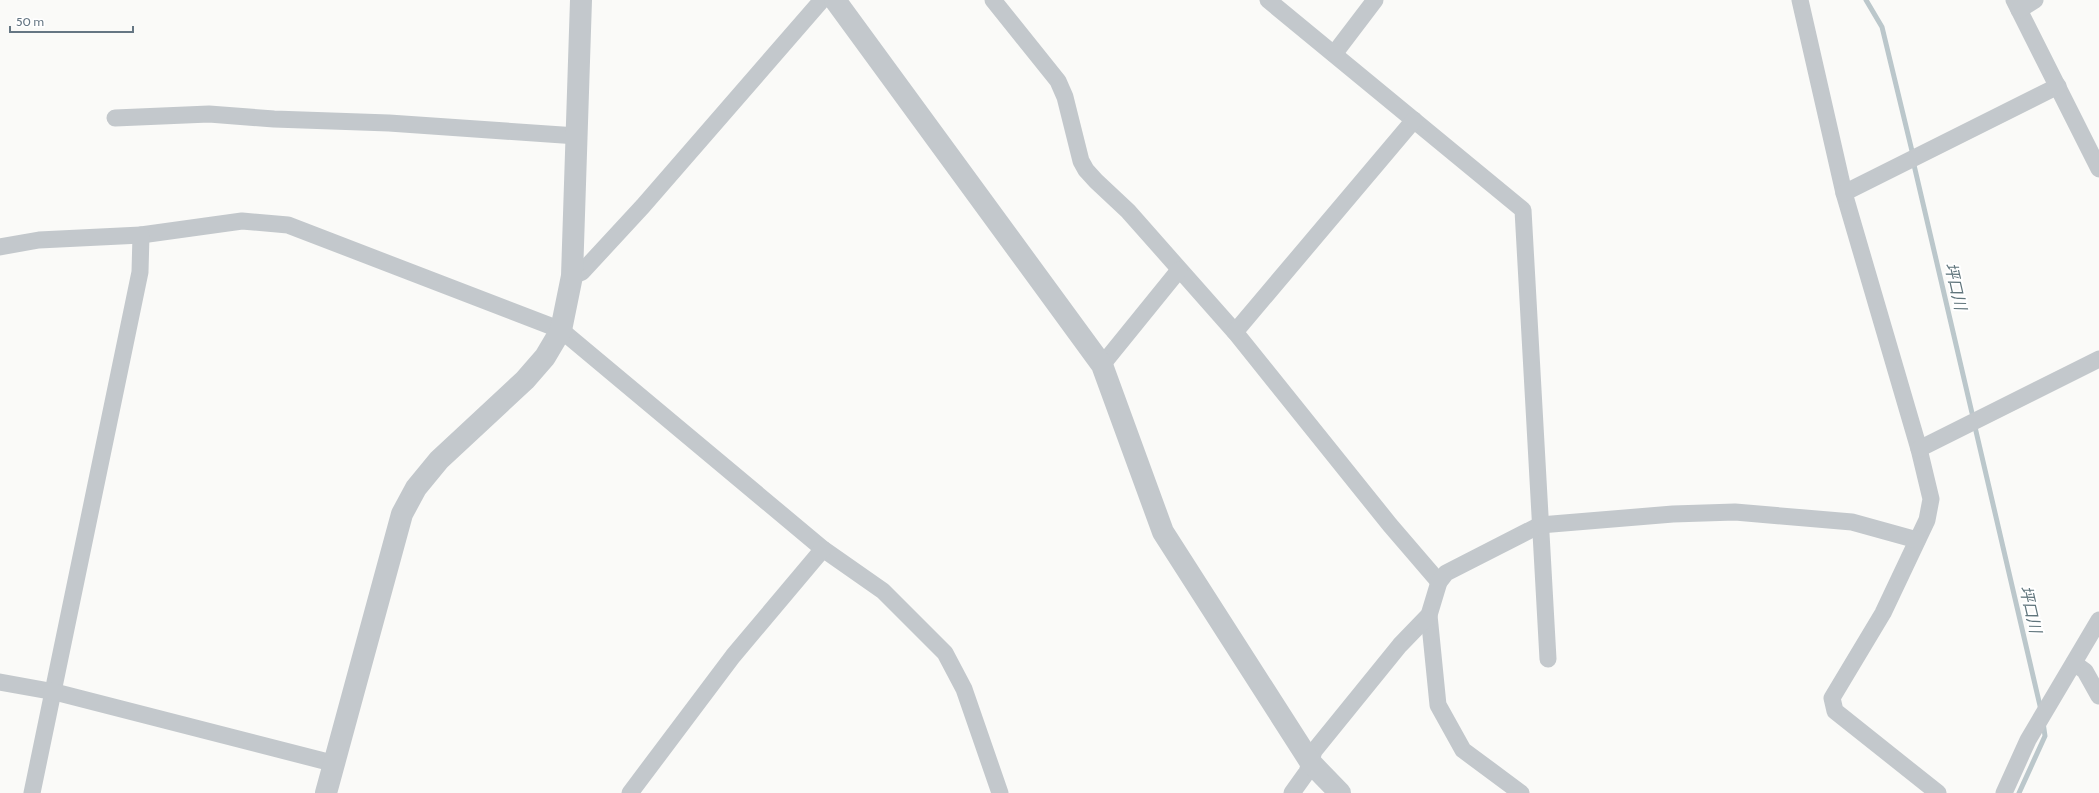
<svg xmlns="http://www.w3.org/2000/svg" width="2099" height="793" viewBox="0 0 2099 793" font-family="Cabin,'Noto Sans JP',sans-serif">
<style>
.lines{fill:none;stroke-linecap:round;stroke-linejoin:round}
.stream{stroke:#bbc7cb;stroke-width:5}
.minor{stroke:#c3c8cc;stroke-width:17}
.tertiary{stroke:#c3c8cc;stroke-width:22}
.labels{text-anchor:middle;stroke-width:4;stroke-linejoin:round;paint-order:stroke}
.water-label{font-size:16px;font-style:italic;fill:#60757c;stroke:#fff}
</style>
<rect width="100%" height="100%" fill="#fafaf8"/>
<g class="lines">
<!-- stream -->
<g class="stream">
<polyline points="1866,0 1882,27 1912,151"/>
<polyline points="1914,165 1972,413"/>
<polyline points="1975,427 2041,710"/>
<polyline points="2019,793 2045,736 2043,722"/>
</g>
<!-- minor -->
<g class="minor">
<polyline points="993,0 1058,81 1065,97 1081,161 1086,170 1096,181 1128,211 1235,332 1390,525 1439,582"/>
<polyline points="1268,0 1523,210 1548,659"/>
<polyline points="1800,0 1844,193 1919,449 1931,499 1927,520 1883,613 1832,698 1835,711 1938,793"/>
<polyline points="2014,0 2099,169"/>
<polyline points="2019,10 2035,0"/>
<polyline points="1334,54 1375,0"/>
<polyline points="115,118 209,114 274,119 389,123 577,136"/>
<polyline points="1844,193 2058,86"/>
<polyline points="141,235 242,221 288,225 561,330 823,549 883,591 945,653 964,689 1000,793"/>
<polyline points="0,247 39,240 141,235 140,272 32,793"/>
<polyline points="572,276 582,272 643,206 822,0"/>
<polyline points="1235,332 1414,120"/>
<polyline points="1102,365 1179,270"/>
<polyline points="1919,449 2099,359"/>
<polyline points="1429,615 1438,705 1463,750 1521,793"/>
<polyline points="2074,663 2085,671 2099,696"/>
<polyline points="0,682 55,692 332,763"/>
<polyline points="630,793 733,656 823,549"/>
<polyline points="1292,793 1307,772 1314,751 1400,645 1429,615 1439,582 1446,573 1540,525 1673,514 1735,512 1852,522 1917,540"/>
<polyline points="2004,793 2028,740 2099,620"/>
</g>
<!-- tertiary -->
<g class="tertiary">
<polyline points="835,0 1102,365 1163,532 1311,763 1340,793"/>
<polyline points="326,793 402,514 416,488 439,460 525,380 545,357 561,330 572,276 581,0"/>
</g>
</g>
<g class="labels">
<!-- water labels -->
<g class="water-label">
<text transform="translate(1956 286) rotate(77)" y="6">坪口川</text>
<text transform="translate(2031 609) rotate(77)" y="6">坪口川</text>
</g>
</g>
<!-- scale -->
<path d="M10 26v6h123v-6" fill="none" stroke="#657683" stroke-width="2"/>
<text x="16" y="26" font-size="12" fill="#657683" stroke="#ffffff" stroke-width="3" paint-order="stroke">50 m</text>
</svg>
